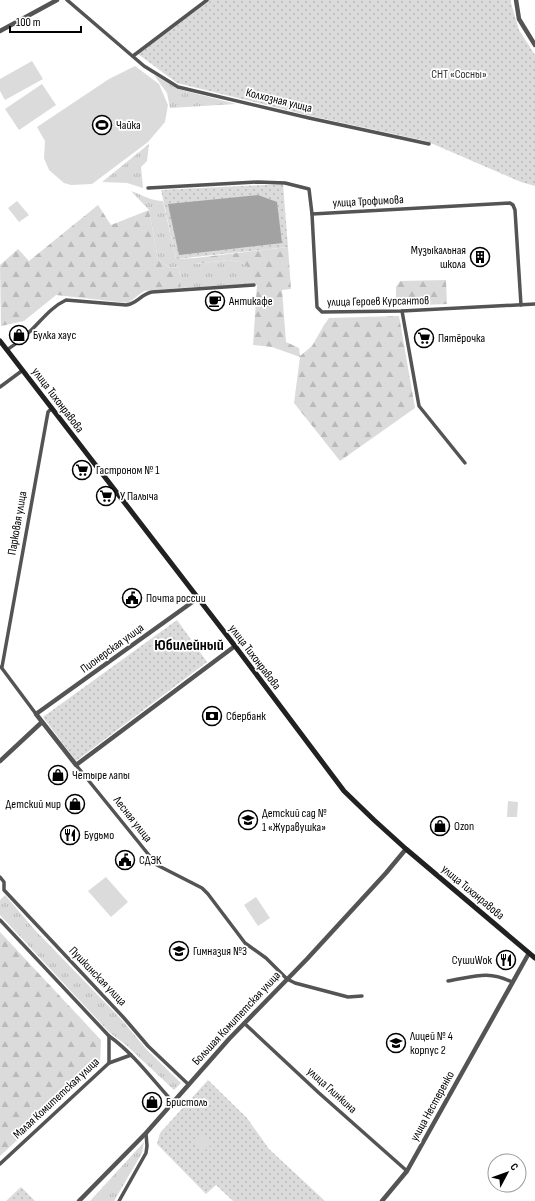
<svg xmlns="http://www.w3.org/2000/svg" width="535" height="1201" viewBox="0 0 535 1201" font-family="'Sofia Sans Condensed',sans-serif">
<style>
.grass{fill:url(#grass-tufts)}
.forest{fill:url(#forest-firs)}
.park{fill:url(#park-dots)}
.pitch{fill:#dbdbdb}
.water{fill:#a2a2a2}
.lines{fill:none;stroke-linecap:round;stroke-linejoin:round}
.minor{stroke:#545454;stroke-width:3.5}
.tertiary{stroke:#545454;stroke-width:4.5}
.secondary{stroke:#212121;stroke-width:5}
.labels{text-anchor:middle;stroke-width:3.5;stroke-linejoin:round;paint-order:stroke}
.park-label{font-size:12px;fill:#323232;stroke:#fff}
.street-label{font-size:12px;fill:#000;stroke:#fff}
.poi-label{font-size:12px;fill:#000;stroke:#fff;text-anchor:start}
.district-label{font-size:16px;font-weight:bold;fill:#000;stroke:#fff}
</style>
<defs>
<pattern id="grass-tufts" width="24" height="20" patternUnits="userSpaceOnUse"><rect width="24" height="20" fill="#dbdbdb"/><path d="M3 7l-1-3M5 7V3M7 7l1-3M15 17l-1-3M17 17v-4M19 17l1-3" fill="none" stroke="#bababa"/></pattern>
<pattern id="forest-firs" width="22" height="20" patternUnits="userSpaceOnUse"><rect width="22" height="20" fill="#dbdbdb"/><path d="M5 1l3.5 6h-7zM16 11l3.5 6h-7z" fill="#bababa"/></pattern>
<pattern id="park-dots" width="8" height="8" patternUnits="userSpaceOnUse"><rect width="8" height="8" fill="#dbdbdb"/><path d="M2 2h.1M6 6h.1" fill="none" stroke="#bababa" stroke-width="1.8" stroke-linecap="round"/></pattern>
</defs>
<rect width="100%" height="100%" fill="#fff"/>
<!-- grass -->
<g class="grass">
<polygon points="154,75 178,89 236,104 170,108 167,93"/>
<polygon points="149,144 147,161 141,167 143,188 127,183 102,182"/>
<path d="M131,191C142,195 152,201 163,201L176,259L195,258L196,264L228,260L240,262L253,269L251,284L181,288L179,267L170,268L158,259L149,210Z"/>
<polygon points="5,895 34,929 121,1019 146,1049 181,1083 174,1090 126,1045 109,1032 0,915 0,900"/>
<polygon points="144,1142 142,1153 114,1201 90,1201"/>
</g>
<!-- forest -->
<g class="forest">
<polygon points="98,205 111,225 149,210 158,259 170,268 179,267 181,288 144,291 128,303 56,295 24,321 1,326 0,265 18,249 29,261"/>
<polygon points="288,247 291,289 282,290 286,342 299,348 300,356 312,346 324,325 329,318 399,316 415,408 340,461 294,403 300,357 272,347 253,345 257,285 251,284 252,269 240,262 228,260 195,264 195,258"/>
<polygon points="446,280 447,304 396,306 396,287 400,281"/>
<polygon points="0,932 101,1040 100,1064 0,1156"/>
</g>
<!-- park -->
<g class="park">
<polygon points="208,0 511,0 511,3 519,30 535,55 535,186 521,182 426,141 311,116 177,83 138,54"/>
<polygon points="283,184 288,247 176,259 161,190"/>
<polygon points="177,620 207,662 76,761 43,717"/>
<polygon points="208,1080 247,1118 269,1149 325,1201 233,1201 216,1185 206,1194 157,1144 160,1133"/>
<polygon points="21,1187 35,1201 6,1201"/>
</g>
<!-- pitch -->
<g class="pitch">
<polygon points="32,61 43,79 5,100 0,91 0,79"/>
<polygon points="135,66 159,84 168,105 165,122 148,142 92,184 71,185 64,183 49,170 44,158 45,141 37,127 109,79"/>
<polygon points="42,84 56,105 19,130 5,109"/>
<polygon points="17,201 29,215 19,222 8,208"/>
<polygon points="508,801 518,802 517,817 507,817"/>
<polygon points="106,877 128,902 111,917 88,891"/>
<polygon points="256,897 270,918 258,926 244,905"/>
<polygon points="203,1133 212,1144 203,1152 194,1140"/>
</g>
<!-- water -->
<polygon class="water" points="258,195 277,202 282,243 179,255 168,204"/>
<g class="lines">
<!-- minor -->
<g class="minor">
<polyline points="67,0 144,66 178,87 309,118 429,144"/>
<polyline points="133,56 207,0"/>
<polyline points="148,188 258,182 285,183 309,189 312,214 510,203 513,205 515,210 521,305"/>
<polyline points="312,214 317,307 322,312 402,311 535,304"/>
<polyline points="402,311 419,406 465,463"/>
<path d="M7,350C13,345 20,342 25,336C39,324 49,308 66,300L126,305C137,304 141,294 152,292L254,285"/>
<polyline points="0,387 23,370"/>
<polyline points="1,667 36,714"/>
<polyline points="2,667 48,412 52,408"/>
<polyline points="76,765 157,865 202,888 208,894 245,943 266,958 287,979 295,983 348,997 362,996"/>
<polyline points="0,877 4,882 4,890 124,1018 148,1046 188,1084"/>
<path d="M0,920L109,1036C133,1053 152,1079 172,1101"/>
<path d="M448,981C474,977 487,970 512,982"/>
<polyline points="244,1023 319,1093 407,1171"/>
<polyline points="109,1036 109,1063"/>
<polyline points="0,1164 109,1063 131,1055"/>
<polyline points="119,1201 146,1153 147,1146 146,1133"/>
</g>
<!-- tertiary -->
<g class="tertiary">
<polyline points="516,0 519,19 535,45"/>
<polyline points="0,31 57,0"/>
<polyline points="198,598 36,714 76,765 235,646"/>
<polyline points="0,761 42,722"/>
<polyline points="79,1201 146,1133 229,1039 307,959 386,873 406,849"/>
<polyline points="382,1201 407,1171 529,953"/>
</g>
<!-- secondary -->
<polyline class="secondary" points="0,341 235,646 344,791 374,820 406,849 535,958"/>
</g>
<!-- icons -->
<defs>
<symbol id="stadium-ring" viewBox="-11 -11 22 22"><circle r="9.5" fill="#fff" stroke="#000" stroke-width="1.5"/><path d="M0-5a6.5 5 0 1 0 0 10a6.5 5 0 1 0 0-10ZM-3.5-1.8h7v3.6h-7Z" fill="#000"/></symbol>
<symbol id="building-ring" viewBox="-11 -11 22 22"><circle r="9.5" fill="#fff" stroke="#000" stroke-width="1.5"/><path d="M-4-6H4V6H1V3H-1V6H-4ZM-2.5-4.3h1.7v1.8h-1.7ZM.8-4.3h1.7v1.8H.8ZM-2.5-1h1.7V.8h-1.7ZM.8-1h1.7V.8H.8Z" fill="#000"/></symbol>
<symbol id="cafe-ring" viewBox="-11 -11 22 22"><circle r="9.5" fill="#fff" stroke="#000" stroke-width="1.5"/><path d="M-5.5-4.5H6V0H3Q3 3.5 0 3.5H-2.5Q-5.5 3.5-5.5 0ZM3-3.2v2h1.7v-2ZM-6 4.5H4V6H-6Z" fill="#000"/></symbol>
<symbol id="shop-ring" viewBox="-11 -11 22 22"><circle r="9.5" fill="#fff" stroke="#000" stroke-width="1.5"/><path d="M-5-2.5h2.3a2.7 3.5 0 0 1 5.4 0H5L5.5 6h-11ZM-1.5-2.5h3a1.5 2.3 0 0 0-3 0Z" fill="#000"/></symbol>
<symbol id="supermarket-ring" viewBox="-11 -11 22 22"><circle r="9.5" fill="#fff" stroke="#000" stroke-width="1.5"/><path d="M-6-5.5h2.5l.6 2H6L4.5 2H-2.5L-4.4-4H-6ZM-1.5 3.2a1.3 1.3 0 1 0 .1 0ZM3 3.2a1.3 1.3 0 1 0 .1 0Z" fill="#000"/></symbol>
<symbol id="civic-ring" viewBox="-11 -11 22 22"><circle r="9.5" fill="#fff" stroke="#000" stroke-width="1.5"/><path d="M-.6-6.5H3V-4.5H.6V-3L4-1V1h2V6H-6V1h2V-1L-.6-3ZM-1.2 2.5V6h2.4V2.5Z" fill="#000"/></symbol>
<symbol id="bank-ring" viewBox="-11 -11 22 22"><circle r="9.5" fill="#fff" stroke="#000" stroke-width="1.5"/><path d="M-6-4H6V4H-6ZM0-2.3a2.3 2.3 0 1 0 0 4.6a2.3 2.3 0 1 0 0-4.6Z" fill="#000"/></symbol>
<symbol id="school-ring" viewBox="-11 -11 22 22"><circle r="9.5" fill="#fff" stroke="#000" stroke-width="1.5"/><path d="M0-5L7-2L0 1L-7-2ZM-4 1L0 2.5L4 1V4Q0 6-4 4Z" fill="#000"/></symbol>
<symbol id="restaurant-ring" viewBox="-11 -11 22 22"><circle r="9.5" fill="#fff" stroke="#000" stroke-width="1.5"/><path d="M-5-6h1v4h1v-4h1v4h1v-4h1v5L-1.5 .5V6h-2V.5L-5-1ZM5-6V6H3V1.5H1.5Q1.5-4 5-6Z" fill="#000"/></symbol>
</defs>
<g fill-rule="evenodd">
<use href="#stadium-ring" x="91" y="114" width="22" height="22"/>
<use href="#building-ring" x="469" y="246" width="22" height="22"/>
<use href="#cafe-ring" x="204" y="290" width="22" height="22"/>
<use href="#shop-ring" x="8" y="324" width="22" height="22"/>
<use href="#supermarket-ring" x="413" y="327" width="22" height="22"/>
<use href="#supermarket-ring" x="71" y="459" width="22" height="22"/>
<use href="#supermarket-ring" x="95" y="485" width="22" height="22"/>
<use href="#civic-ring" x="121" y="587" width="22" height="22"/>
<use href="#bank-ring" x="201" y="705" width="22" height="22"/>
<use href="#shop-ring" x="47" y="764" width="22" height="22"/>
<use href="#shop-ring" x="64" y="793" width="22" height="22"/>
<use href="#school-ring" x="237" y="809" width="22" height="22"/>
<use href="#shop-ring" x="429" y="815" width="22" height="22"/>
<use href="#restaurant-ring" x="59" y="824" width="22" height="22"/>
<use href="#civic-ring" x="114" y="849" width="22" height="22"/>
<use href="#school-ring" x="168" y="940" width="22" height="22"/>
<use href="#restaurant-ring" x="495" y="949" width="22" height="22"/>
<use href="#school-ring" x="385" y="1032" width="22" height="22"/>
<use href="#shop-ring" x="141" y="1091" width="22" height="22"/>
</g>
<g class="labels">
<!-- park labels -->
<g class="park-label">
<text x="459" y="78">СНТ «Сосны»</text>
</g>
<!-- street labels -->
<g class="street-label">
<text transform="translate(279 100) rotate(14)" y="4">Колхозная улица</text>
<text transform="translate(368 201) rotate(-3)" y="4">улица Трофимова</text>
<text transform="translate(378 301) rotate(-1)" y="4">улица Героев Курсантов</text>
<text transform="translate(58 400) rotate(53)" y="4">улица Тихонравова</text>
<text transform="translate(17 523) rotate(-80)" y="4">Парковая улица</text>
<text transform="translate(112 648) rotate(-36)" y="4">Пионерская улица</text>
<text transform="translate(255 657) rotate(53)" y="4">улица Тихонравова</text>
<text transform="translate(133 819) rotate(52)" y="4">Лесная улица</text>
<text transform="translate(473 892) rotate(40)" y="4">улица Тихонравова</text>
<text transform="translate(98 976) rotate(46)" y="4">Пушкинская улица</text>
<text transform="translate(236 1018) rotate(-47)" y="4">Большая Комитетская улица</text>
<text transform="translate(332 1090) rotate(42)" y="4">улица Глинкина</text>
<text transform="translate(56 1098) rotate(-43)" y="4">Малая Комитетская улица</text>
<text transform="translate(432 1106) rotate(-61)" y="4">улица Нестеренко</text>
</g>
<!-- poi labels -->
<g class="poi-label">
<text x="116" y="129">Чайка</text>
<text x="466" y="254" text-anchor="end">Музыкальная<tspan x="466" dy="14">школа</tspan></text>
<text x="229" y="305">Антикафе</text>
<text x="33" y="339">Булка хаус</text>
<text x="438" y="342">Пятёрочка</text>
<text x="96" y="474">Гастроном № 1</text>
<text x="120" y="500">У Палыча</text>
<text x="146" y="602">Почта россии</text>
<text x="226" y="720">Сбербанк</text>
<text x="72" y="779">Четыре лапы</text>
<text x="61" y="808" text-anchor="end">Детский мир</text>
<text x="262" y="817">Детский сад №<tspan x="262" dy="14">1 «Журавушка»</tspan></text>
<text x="454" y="830">Ozon</text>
<text x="84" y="839">Будьмо</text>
<text x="139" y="864">СДЭК</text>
<text x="193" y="955">Гимназия №3</text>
<text x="492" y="964" text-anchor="end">СушиWok</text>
<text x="410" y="1040">Лицей № 4<tspan x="410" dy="14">корпус 2</tspan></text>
<text x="166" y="1106">Бристоль</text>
</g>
<!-- district labels -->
<g class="district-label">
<text x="189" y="650">Юбилейный</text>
</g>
</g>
<!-- north arrow -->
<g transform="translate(507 1173) rotate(49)"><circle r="19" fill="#ffffff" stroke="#999999"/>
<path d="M0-3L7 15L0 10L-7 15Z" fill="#000000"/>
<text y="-6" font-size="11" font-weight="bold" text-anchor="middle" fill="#000000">С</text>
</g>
<!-- scale -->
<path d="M10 26v6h71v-6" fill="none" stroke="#000000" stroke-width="2"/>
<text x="16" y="26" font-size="12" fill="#000000" stroke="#ffffff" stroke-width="3" paint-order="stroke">100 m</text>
</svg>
